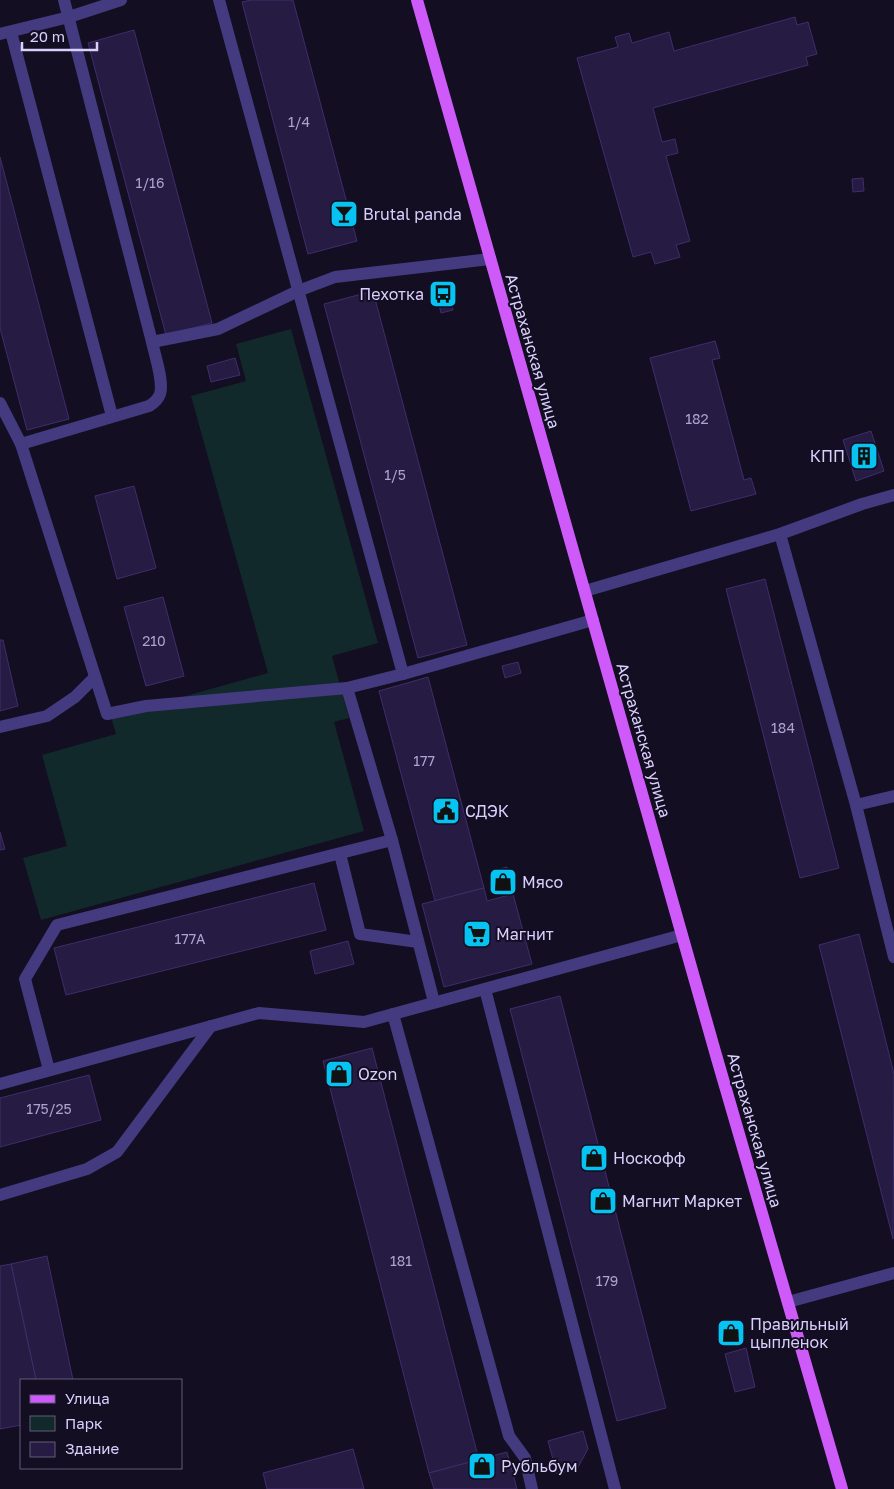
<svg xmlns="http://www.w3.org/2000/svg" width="894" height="1489" viewBox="0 0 894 1489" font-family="'Golos Text',sans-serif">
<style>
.green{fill:#11292b}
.building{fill:#261b42;stroke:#402d6d}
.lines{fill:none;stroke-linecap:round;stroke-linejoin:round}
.service{stroke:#443a7f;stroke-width:12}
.primary{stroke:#ce5afa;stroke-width:12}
.labels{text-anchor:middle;stroke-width:4;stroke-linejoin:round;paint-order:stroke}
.number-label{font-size:14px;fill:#ada3cf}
.poi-label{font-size:16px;fill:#dad0fe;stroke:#130e21;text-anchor:start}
.street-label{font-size:16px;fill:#dad0fe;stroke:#130e21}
</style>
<rect width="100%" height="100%" fill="#130e21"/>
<!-- green -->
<polygon class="green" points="291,329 378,643 332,656 349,718 334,722 364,831 41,920 23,858 67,846 42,755 116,734 111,717 268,673 191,396 246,381 236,344"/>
<!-- building -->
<g class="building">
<polygon points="251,0 293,0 357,241 308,254 242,2"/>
<polygon points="795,17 797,25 808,22 817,54 806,57 808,65 653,108 662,142 675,139 678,153 666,156 690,241 676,245 680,257 655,264 651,252 633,257 577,58 618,47 615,37 629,33 632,43 669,32 674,51"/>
<polygon points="134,30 212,323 166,335 88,43"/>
<polygon points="0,157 69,419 27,430 0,328"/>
<polygon points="863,178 864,191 853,192 852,179"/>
<polygon points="447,287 450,298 438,301 435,290"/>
<polygon points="373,291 467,645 418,658 324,304"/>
<polygon points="450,298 453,310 441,313 438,301"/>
<polygon points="715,341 720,358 712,360 744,480 751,478 756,494 691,511 650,358"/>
<polygon points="235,358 240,375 211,382 207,366"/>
<polygon points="871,431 884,471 856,481 843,440"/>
<polygon points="134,486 156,568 117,579 95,496"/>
<polygon points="765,579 839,868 800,878 726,589"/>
<polygon points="163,597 184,676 146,686 124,607"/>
<polygon points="0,640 3,640 18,706 0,711"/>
<polygon points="518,662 521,673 505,678 502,666"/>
<polygon points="428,677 484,888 435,901 379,691"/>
<polygon points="0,832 5,849 0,850"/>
<polygon points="507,867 512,888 497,891 492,871"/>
<polygon points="314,883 326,930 66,995 54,948"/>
<polygon points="484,888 487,901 513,894 532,964 444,987 422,904"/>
<polygon points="859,934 894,1074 893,1239 819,945"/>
<polygon points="348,941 354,964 315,974 310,951"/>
<polygon points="560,996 666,1408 617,1421 510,1009"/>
<polygon points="372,1048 479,1460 429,1473 323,1061"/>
<polygon points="89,1075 101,1120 0,1147 0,1098"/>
<polygon points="47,1256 73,1380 36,1380 11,1264"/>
<polygon points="11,1264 36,1380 21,1380 21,1425 0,1429 0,1266"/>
<polygon points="739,1323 743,1338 723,1343 719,1328"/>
<polygon points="746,1348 755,1387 735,1392 725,1354"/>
<polygon points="583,1431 588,1449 577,1469 557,1474 548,1441"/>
<polygon points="353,1449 364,1489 267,1489 263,1473"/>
<polygon points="507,1452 517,1489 434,1489 429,1473"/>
</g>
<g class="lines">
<!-- service -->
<g class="service">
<path d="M64,0L152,342C155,356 164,382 160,394C158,400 154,403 149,406L21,444L107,714L146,706L347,688L403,674"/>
<polyline points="219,0 403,674 593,620"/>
<polyline points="11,32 112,416"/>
<polyline points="0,34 69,17 121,0"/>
<polyline points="152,342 218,329 298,291 335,277 490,259"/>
<polyline points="0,403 21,444"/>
<polyline points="780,534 856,805"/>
<polyline points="585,591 780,534 862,504 894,495"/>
<polyline points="347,688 392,840 434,1002"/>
<polyline points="0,727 47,716 75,697 95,677"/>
<polyline points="894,796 856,805 894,957"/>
<polyline points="340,854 360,934 418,942"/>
<polyline points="485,989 615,1489"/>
<polyline points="393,1014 509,1436 525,1458 532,1489"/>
<polyline points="49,1070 25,979 57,925 392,840"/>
<polyline points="0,1084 259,1013 364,1022 682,935"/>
<polyline points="0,1195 87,1169 117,1152 211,1026"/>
<polyline points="788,1302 894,1273"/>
</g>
<!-- primary -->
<polyline class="primary" points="417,0 716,1055 842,1489"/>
</g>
<!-- icons -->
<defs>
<symbol id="bar-square" viewBox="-11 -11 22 22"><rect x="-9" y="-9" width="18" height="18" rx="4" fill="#07c3f2" stroke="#130e21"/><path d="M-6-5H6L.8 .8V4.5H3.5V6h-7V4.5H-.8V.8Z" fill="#111"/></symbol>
<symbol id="bus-square" viewBox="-11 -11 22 22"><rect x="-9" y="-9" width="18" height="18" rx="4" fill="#07c3f2" stroke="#130e21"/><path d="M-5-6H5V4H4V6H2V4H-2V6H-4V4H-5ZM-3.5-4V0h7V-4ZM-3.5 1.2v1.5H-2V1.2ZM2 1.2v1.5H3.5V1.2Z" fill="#111"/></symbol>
<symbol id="building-square" viewBox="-11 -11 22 22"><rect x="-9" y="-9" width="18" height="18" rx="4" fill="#07c3f2" stroke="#130e21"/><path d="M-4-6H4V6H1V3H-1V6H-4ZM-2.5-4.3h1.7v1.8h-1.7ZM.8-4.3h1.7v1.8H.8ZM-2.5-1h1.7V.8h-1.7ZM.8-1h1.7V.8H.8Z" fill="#111"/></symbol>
<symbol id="civic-square" viewBox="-11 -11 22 22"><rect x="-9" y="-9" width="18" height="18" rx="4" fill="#07c3f2" stroke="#130e21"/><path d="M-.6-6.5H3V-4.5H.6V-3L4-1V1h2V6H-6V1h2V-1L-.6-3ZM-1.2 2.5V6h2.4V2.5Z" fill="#111"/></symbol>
<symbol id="shop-square" viewBox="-11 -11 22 22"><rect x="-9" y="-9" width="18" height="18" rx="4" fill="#07c3f2" stroke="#130e21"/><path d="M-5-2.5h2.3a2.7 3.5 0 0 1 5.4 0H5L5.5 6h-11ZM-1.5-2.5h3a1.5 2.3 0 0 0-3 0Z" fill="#111"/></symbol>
<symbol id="supermarket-square" viewBox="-11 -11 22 22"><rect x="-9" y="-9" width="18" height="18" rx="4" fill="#07c3f2" stroke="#130e21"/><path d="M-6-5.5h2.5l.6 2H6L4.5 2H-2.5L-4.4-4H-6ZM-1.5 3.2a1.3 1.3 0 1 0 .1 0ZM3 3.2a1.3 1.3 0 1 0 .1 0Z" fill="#111"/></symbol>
</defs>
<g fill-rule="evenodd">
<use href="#bar-square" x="328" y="198" width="32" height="32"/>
<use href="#bus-square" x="427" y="278" width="32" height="32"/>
<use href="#building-square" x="848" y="440" width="32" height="32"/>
<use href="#civic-square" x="430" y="795" width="32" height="32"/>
<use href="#shop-square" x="487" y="866" width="32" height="32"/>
<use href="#supermarket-square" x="461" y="918" width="32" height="32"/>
<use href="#shop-square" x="323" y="1058" width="32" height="32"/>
<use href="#shop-square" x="578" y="1142" width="32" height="32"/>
<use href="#shop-square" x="587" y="1185" width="32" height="32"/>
<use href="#shop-square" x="715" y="1317" width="32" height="32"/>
<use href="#shop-square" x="466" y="1450" width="32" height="32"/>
</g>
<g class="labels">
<!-- number labels -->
<g class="number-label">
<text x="299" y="127">1/4</text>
<text x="150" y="188">1/16</text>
<text x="697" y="424">182</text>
<text x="395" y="480">1/5</text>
<text x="154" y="646">210</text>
<text x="783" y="733">184</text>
<text x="424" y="766">177</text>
<text x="190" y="944">177А</text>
<text x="49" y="1114">175/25</text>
<text x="401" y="1266">181</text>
<text x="607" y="1286">179</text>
</g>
<!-- poi labels -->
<g class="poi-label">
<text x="363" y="220">Brutal panda</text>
<text x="424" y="300" text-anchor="end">Пехотка</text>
<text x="845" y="462" text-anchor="end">КПП</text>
<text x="465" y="817">СДЭК</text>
<text x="522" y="888">Мясо</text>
<text x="496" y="940">Магнит</text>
<text x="358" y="1080">Ozon</text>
<text x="613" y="1164">Носкофф</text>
<text x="622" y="1207">Магнит Маркет</text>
<text x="750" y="1330">Правильный<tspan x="750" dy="18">цыпленок</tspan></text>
<text x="501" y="1472">Рубльбум</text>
</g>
<!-- street labels -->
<g class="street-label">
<text transform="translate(533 351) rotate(74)" y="6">Астраханская улица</text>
<text transform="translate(644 740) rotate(74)" y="6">Астраханская улица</text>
<text transform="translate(755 1130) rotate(74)" y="6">Астраханская улица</text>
</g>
</g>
<!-- legend -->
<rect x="20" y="1379" width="162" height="90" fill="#130e21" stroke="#635c79"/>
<rect x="30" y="1395" width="25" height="8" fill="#ce5afa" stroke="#635c79"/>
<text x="65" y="1404" font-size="15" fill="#dad0fe">Улица</text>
<rect x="30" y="1416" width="25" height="15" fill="#11292b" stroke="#635c79"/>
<text x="65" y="1429" font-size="15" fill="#dad0fe">Парк</text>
<rect x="30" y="1442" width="25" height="15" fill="#261b42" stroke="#635c79"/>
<text x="65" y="1454" font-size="15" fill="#dad0fe">Здание</text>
<!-- scale -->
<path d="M22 42v8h75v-8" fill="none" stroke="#dad0fe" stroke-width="2.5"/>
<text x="30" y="42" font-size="15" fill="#dad0fe" stroke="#130e21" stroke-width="4" paint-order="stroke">20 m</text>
</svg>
